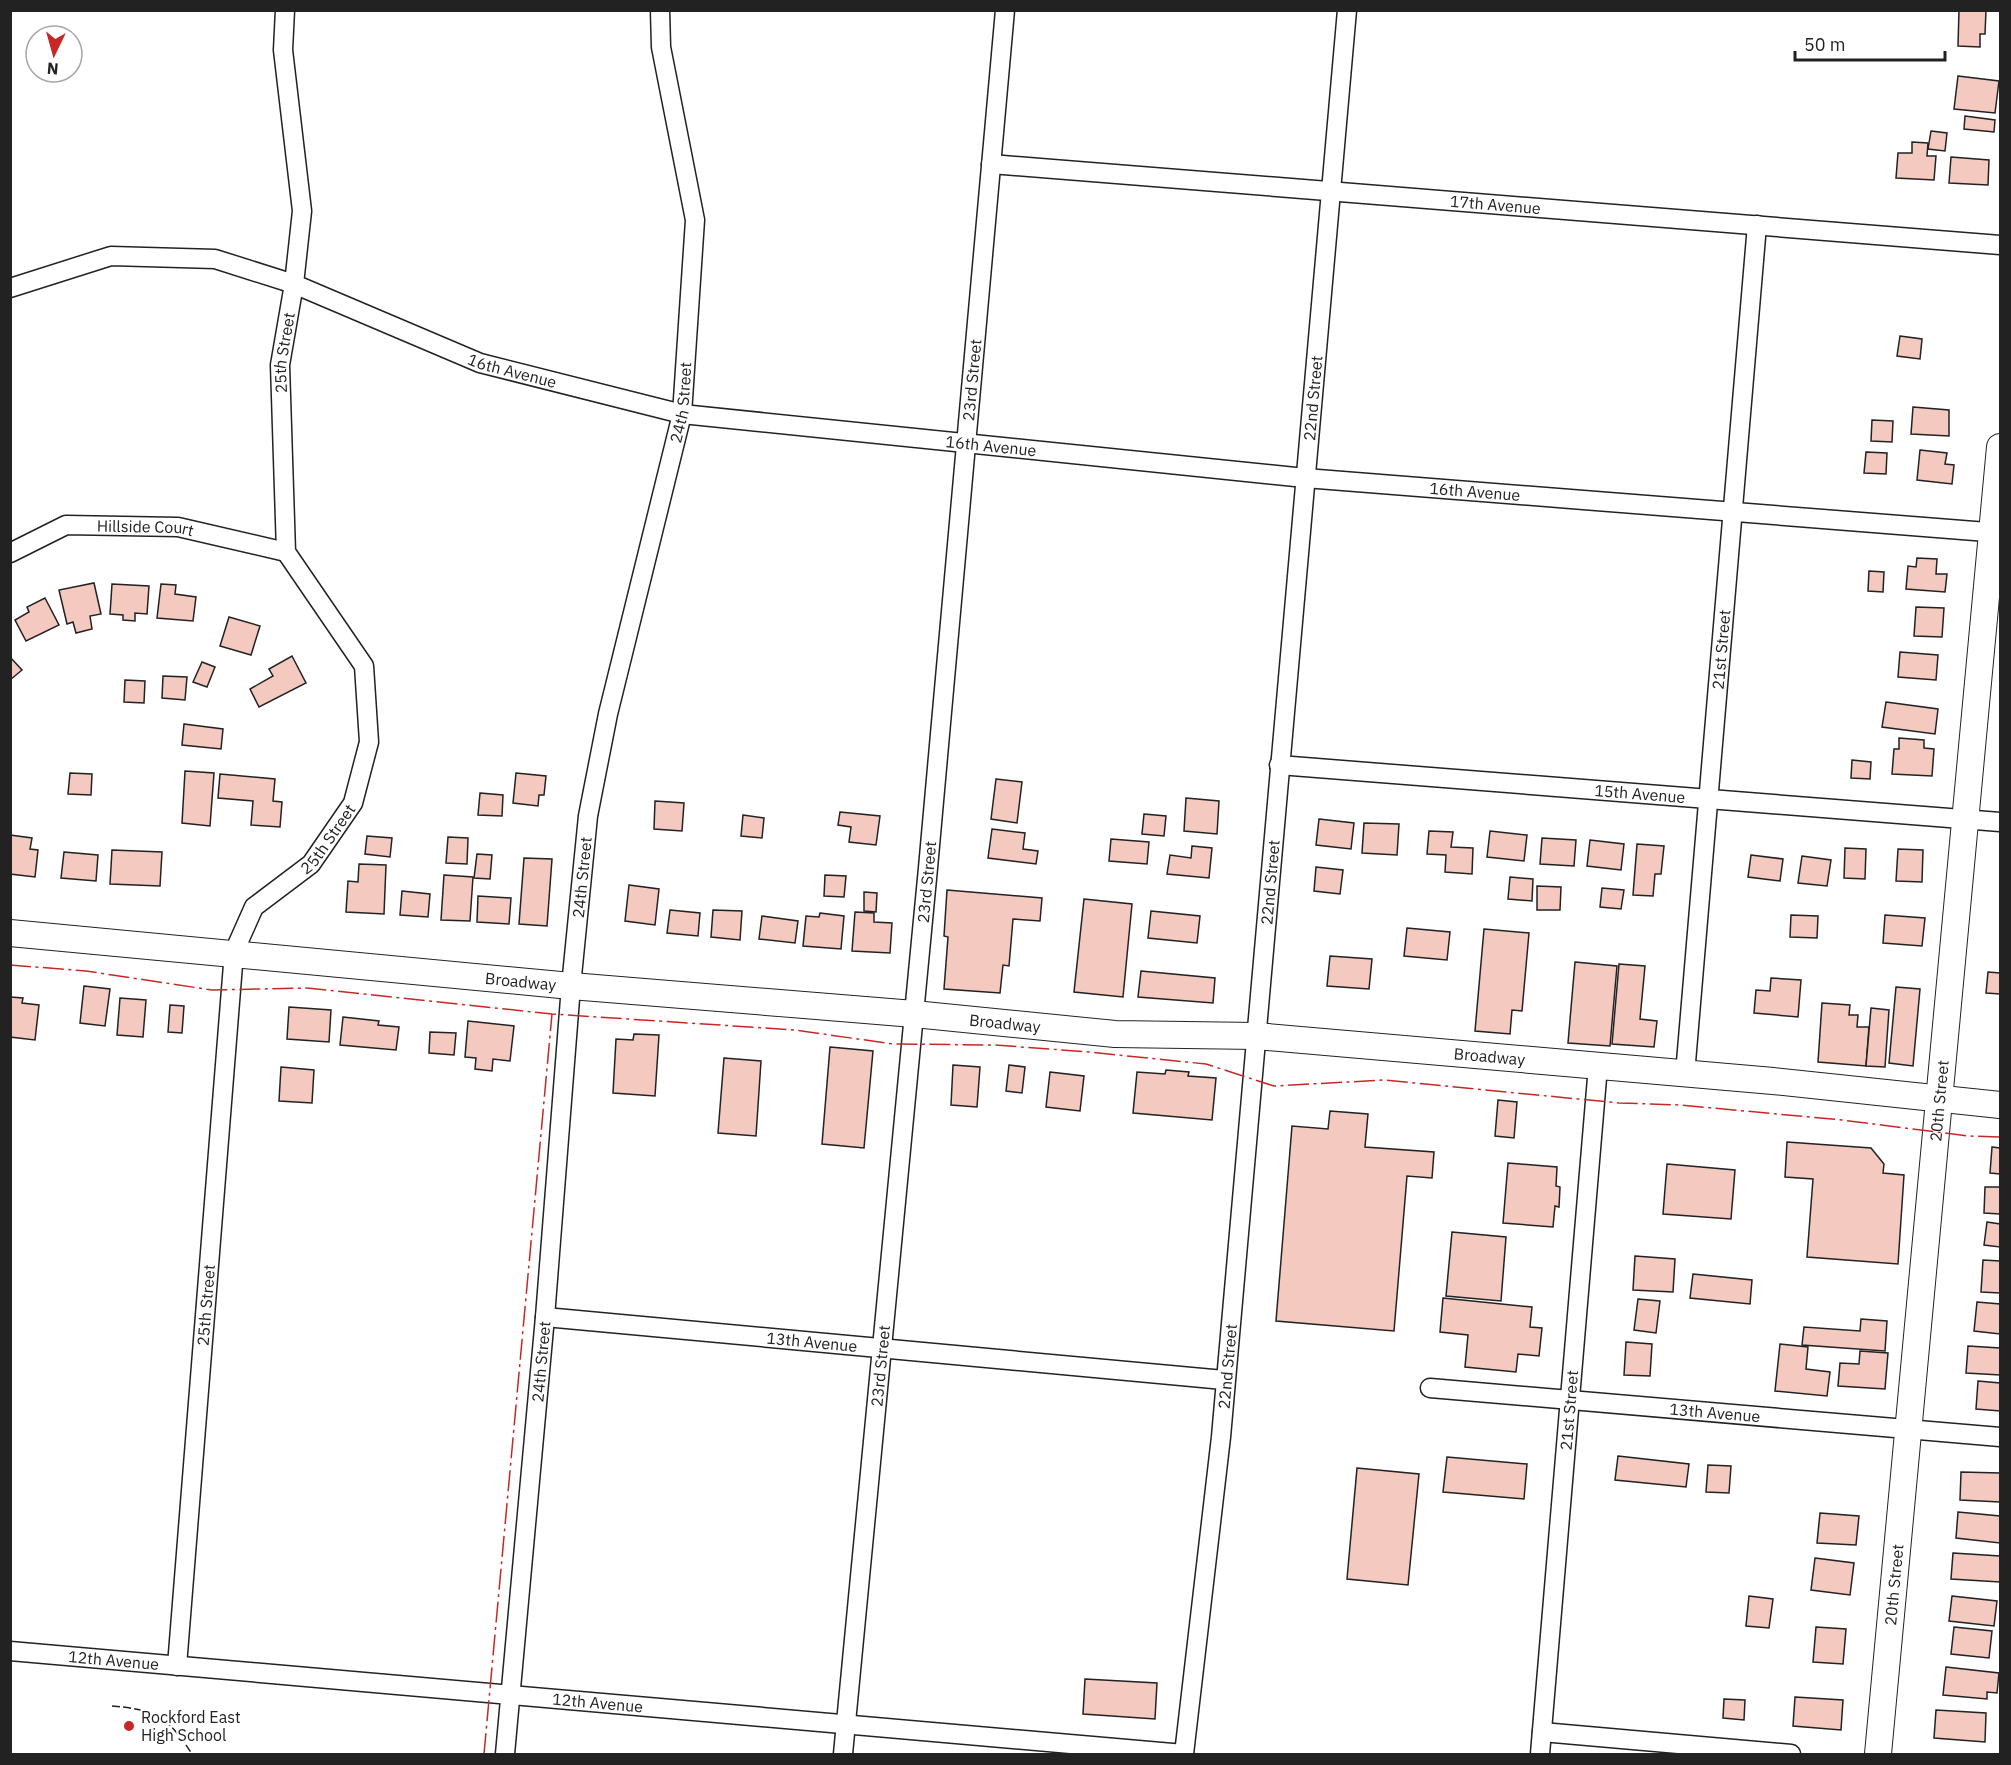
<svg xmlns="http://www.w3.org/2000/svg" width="2011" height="1765" viewBox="0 0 2011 1765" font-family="'IBM Plex Sans',sans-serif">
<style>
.building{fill:#f3c9c0;stroke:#222;stroke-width:1.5}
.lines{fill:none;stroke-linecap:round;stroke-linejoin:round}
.street-casing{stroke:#222;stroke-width:21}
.secondary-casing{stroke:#222;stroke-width:28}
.street{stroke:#fff;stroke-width:18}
.secondary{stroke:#fff;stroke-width:26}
.fence{stroke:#222;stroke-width:1.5;stroke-dasharray:8 3;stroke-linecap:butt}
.power{stroke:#c62828;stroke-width:1.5;stroke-dasharray:21 4.5 3 4.5;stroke-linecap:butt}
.poi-dot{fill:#c62828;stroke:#fff;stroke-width:2}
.labels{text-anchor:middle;stroke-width:4.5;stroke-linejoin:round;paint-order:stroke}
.street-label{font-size:16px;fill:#222;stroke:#fff}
.poi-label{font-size:16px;fill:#222;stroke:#fff;text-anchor:start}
</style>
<rect width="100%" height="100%" fill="#fff"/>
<!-- building -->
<g class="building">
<polygon points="1959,10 1986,10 1985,34 1980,34 1980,47 1958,46"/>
<polygon points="1958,76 1999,81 1995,113 1954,109"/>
<polygon points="1965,116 1995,120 1994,132 1964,129"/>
<polygon points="1931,131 1947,133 1945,151 1928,149"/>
<polygon points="1912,142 1928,143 1927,156 1936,156 1934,180 1896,178 1898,153 1912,153"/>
<polygon points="1951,157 1989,160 1988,185 1949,183"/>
<polygon points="1900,336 1922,339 1920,359 1897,356"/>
<polygon points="1913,407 1949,410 1949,436 1911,434"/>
<polygon points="1872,420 1893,421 1892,442 1871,441"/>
<polygon points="1920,450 1947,453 1945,464 1954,465 1952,484 1917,480"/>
<polygon points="1866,452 1887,453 1886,474 1864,473"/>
<polygon points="1917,558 1937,559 1936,574 1947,574 1945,592 1906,589 1908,566 1916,567"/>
<polygon points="1869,571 1884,572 1883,592 1868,591"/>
<polygon points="94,583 101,614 90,616 92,629 76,633 73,622 67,624 59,590"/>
<polygon points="112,584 149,586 147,614 135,613 135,621 123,620 123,615 110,614"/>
<polygon points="161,584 176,585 175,594 196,597 193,621 157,618"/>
<polygon points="45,598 59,625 26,641 15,620 29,612 27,607"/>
<polygon points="1916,607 1944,608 1942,637 1914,636"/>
<polygon points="229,617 260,626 251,655 220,646"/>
<polygon points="1900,652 1938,655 1936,680 1898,677"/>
<polygon points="292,656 306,683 259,707 250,689 273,676 269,669"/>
<polygon points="10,657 22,670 10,680"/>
<polygon points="202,662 215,667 207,687 193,682"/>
<polygon points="163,676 187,677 185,700 162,698"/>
<polygon points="125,680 145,681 144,703 124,702"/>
<polygon points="1886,702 1938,709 1935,734 1882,727"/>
<polygon points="184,724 223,729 221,749 182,745"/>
<polygon points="1899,738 1924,740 1924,748 1934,749 1932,776 1892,774 1894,749 1899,749"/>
<polygon points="1852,760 1871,762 1870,779 1851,778"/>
<polygon points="185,771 214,773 210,826 182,823"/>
<polygon points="70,773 92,774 91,795 68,794"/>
<polygon points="516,773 546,776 544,795 539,795 538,806 513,803"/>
<polygon points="220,774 275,779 273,801 282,802 280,827 251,825 253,801 218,798"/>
<polygon points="996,779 1022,782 1017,823 991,819"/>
<polygon points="480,793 503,795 502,816 478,815"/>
<polygon points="1186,798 1219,801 1217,834 1184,831"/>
<polygon points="655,801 684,803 682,831 654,829"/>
<polygon points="840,812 880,816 876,845 849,842 851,827 838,825"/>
<polygon points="1144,814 1166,816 1164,836 1142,834"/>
<polygon points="743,815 764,818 762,838 741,836"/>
<polygon points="1319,819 1354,823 1351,849 1316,845"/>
<polygon points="1364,823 1399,824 1397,855 1362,853"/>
<polygon points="992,829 1025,833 1023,849 1038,851 1036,864 988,858"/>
<polygon points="1429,831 1453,832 1451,847 1473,848 1472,874 1445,872 1446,855 1427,854"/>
<polygon points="1490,831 1527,835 1524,861 1487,857"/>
<polygon points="10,835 32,838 30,849 38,850 35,877 10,874"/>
<polygon points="367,836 392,838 390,857 365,854"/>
<polygon points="448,837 468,838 467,864 446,863"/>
<polygon points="1542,838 1576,840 1574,866 1540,864"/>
<polygon points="1111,839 1149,842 1147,864 1109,861"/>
<polygon points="1590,840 1624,844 1621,870 1587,866"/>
<polygon points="1637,844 1664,846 1661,874 1655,874 1653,896 1633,895"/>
<polygon points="1192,846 1212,848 1209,878 1167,874 1170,855 1191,858"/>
<polygon points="1845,848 1866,849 1865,879 1844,878"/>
<polygon points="1898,849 1923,850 1922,882 1896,881"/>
<polygon points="112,850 162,852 160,886 110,884"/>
<polygon points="64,852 98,855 96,881 61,878"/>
<polygon points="477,854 492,855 490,879 474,878"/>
<polygon points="1751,855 1783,859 1780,881 1748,877"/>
<polygon points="1802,856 1831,860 1827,886 1798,883"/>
<polygon points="524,858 552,859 547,926 519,924"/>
<polygon points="359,864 386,865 384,914 346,912 348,881 358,882"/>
<polygon points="1316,867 1343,870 1340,894 1314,891"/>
<polygon points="444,875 473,877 470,921 441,920"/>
<polygon points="825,875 846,876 844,897 824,896"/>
<polygon points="1510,877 1533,879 1532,901 1508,899"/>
<polygon points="629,885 659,889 655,925 625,921"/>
<polygon points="1537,886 1561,887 1560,910 1537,910"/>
<polygon points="1602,888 1624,890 1621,909 1600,907"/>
<polygon points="947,890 1042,898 1040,921 1013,919 1009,966 1003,965 1000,993 944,989 948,937 944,936"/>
<polygon points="402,891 430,894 428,917 400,915"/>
<polygon points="864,892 877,893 876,912 864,911"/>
<polygon points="478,896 511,898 509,924 477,922"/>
<polygon points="1084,899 1132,904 1123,997 1074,992"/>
<polygon points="670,910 700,913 698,936 667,933"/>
<polygon points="713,910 742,911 740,940 711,937"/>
<polygon points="1151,911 1200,916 1197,943 1148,938"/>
<polygon points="855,912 874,913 874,922 892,923 890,953 852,951"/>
<polygon points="820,913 844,916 841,949 803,946 806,916 819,917"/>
<polygon points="1791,915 1818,916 1817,938 1790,937"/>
<polygon points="1885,915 1925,918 1922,946 1883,943"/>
<polygon points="762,916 798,921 795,943 759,939"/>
<polygon points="1407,928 1450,932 1447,960 1404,956"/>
<polygon points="1484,929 1529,933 1522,1011 1512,1010 1510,1034 1475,1031"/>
<polygon points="1330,956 1372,959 1369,989 1327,986"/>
<polygon points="1575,962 1617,966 1610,1046 1568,1043"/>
<polygon points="1619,964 1645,966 1640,1019 1657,1021 1654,1047 1612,1044"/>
<polygon points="1141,971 1215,978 1213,1003 1138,997"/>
<polygon points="1988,972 2000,973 2000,994 1986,993"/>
<polygon points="1771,978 1801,980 1798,1017 1754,1013 1756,990 1770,991"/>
<polygon points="84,986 110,989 105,1026 80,1023"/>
<polygon points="1896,987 1920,989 1913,1066 1889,1063"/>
<polygon points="10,997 23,998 22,1003 39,1005 35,1040 10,1037"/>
<polygon points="120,998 146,1000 143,1037 117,1035"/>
<polygon points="1822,1003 1850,1005 1849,1015 1858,1015 1857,1027 1869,1027 1866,1066 1818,1062"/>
<polygon points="170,1005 184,1006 182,1033 168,1032"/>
<polygon points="289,1007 331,1010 329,1042 287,1039"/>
<polygon points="1871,1008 1889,1010 1885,1067 1866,1066"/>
<polygon points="343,1017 379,1021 378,1025 399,1027 396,1050 340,1045"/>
<polygon points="468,1021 514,1026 510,1061 493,1059 492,1071 475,1069 476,1058 465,1057"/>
<polygon points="430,1032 456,1033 454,1055 429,1053"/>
<polygon points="634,1034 659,1035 655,1096 613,1093 616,1039 633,1040"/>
<polygon points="830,1047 873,1051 864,1148 822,1144"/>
<polygon points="724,1058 761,1061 756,1136 718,1133"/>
<polygon points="953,1065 980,1067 977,1107 951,1105"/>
<polygon points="1009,1065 1025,1067 1022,1093 1006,1091"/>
<polygon points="281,1067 314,1070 312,1103 279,1101"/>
<polygon points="1166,1070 1189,1072 1188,1076 1216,1078 1212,1120 1133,1113 1137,1072 1165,1074"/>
<polygon points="1050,1072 1084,1076 1080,1111 1046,1107"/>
<polygon points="1498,1100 1517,1102 1514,1138 1495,1136"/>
<polygon points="1330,1111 1368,1114 1365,1147 1434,1152 1432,1178 1407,1176 1394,1331 1276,1321 1292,1126 1328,1129"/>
<polygon points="1787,1142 1871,1148 1884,1164 1883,1173 1904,1175 1898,1264 1807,1257 1813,1179 1785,1177"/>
<polygon points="1992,1147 2000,1148 2000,1174 1990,1173"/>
<polygon points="1508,1163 1557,1167 1556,1186 1560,1187 1559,1207 1555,1206 1553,1227 1503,1223"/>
<polygon points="1667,1164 1735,1170 1731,1219 1663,1214"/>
<polygon points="1985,1187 2000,1187 2000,1214 1984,1213"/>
<polygon points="1987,1222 2000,1224 2000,1247 1984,1245"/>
<polygon points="1452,1232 1506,1237 1501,1301 1446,1296"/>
<polygon points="1635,1256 1675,1259 1673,1292 1633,1290"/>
<polygon points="1983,1260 2000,1261 2000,1293 1981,1292"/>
<polygon points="1693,1274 1752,1280 1750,1304 1690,1298"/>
<polygon points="1443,1298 1532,1307 1530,1327 1542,1328 1539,1356 1518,1354 1516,1372 1465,1367 1468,1335 1440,1332"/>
<polygon points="1638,1299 1660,1301 1656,1333 1634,1330"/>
<polygon points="1977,1302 2000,1304 2000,1334 1974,1331"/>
<polygon points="1861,1319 1887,1321 1885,1351 1802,1345 1804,1327 1860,1331"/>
<polygon points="1626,1342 1652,1344 1650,1376 1624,1375"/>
<polygon points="1780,1344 1808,1347 1806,1369 1830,1372 1827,1396 1775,1391"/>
<polygon points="1968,1346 2000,1348 2000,1375 1966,1373"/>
<polygon points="1860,1351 1888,1353 1885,1389 1838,1386 1840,1363 1859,1364"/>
<polygon points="1978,1381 2000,1383 2000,1411 1976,1409"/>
<polygon points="1618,1456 1689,1464 1686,1487 1615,1480"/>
<polygon points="1447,1457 1527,1464 1524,1499 1443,1492"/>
<polygon points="1708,1465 1731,1466 1729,1493 1706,1492"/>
<polygon points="1357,1468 1419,1474 1408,1585 1347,1579"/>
<polygon points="1961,1472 2000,1473 2000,1502 1960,1500"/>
<polygon points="1958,1512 2000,1516 2000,1543 1956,1538"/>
<polygon points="1820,1513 1859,1516 1856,1545 1817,1543"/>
<polygon points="1953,1553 2000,1556 2000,1582 1951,1579"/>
<polygon points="1815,1558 1854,1563 1850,1595 1811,1590"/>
<polygon points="1749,1596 1773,1599 1769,1628 1746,1626"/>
<polygon points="1952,1596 1997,1601 1994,1626 1949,1621"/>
<polygon points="1816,1627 1846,1629 1843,1664 1813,1662"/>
<polygon points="1954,1627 1992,1631 1989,1658 1951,1654"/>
<polygon points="1946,1667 1999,1673 1997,1693 1987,1692 1987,1699 1943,1695"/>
<polygon points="1085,1679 1157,1683 1155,1719 1083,1714"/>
<polygon points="1795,1697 1843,1700 1841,1730 1793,1726"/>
<polygon points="1724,1699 1745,1700 1744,1720 1723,1718"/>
<polygon points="1936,1710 1986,1713 1985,1742 1934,1738"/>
</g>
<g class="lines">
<defs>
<g id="street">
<path id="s1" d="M991,164L2000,245"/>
<path id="s2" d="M10,288L111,256L215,259L294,284L480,363L682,414L1305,478L2000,533"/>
<path id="s3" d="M10,553L66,525L178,527L286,552"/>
<path id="s4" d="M1279,765L2000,822"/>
<path id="s5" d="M1685,1074L1757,225"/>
<path id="s6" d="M545,1317L1224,1380"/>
<path id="s7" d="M1430,1388L2000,1437"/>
<path id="s8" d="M10,1651L1184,1754"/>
<path id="s9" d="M177,1666L234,952L254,907L311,864L353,803L369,742L364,666L286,552L280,365L294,284L302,211L283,50L285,10"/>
<polyline points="1542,1732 1791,1754"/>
<path id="s10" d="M505,1754L545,1317L571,986L588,816L608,714L682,414L695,220L661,47L660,10"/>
<path id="s11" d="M843,1754L928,868L1005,10"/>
<path id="s12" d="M1184,1754L1221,1437L1347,10"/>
<path id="s13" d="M1540,1754L1598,1066"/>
</g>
<g id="secondary">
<path id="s14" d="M10,933L571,986L914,1014L1115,1034L1256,1036L1773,1081L2000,1105"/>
<path id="s15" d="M1878,1754L2000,447"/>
</g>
</defs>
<!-- street casing -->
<use href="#street" class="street-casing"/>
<!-- secondary casing -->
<use href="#secondary" class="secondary-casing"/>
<!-- street -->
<use href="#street" class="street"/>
<!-- secondary -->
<use href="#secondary" class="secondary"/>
<!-- fence -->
<path class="fence" d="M112,1706C157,1710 167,1716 192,1754"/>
<!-- power -->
<g class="power">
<polyline points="10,965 86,971 212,990 307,988 552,1014 795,1030 893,1044 995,1045 1089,1052 1206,1064 1274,1086 1384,1080 1619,1103 1680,1105 1842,1120 1968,1136 2000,1137"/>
<polyline points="484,1754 552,1014"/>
</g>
</g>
<!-- markers -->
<circle class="poi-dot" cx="129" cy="1726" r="6"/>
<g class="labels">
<!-- street labels -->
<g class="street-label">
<text dy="6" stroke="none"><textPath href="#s1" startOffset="506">17th Avenue</textPath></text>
<text dy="6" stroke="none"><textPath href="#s9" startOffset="1388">25th Street</textPath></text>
<text dy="6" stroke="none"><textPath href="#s2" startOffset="528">16th Avenue</textPath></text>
<text dy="6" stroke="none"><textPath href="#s11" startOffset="1380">23rd Street</textPath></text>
<text dy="6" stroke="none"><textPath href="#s12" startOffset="1362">22nd Street</textPath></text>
<text dy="6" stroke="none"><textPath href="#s10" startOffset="1366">24th Street</textPath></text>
<text dy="6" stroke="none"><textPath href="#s2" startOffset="1014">16th Avenue</textPath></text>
<text dy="6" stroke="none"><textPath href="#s2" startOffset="1500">16th Avenue</textPath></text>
<text dy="6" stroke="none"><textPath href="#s3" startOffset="142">Hillside Court</textPath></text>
<text dy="6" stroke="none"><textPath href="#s5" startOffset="426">21st Street</textPath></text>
<text dy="6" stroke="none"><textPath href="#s4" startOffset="362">15th Avenue</textPath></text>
<text dy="6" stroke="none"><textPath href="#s9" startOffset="867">25th Street</textPath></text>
<text dy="6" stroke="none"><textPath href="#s10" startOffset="880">24th Street</textPath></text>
<text dy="6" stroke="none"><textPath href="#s11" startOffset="876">23rd Street</textPath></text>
<text dy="6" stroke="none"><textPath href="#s12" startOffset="876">22nd Street</textPath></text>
<text dy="6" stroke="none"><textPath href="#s14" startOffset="513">Broadway</textPath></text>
<text dy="6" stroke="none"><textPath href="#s14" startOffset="999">Broadway</textPath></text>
<text dy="6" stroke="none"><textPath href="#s14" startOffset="1485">Broadway</textPath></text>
<text dy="6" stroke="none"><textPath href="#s15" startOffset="656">20th Street</textPath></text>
<text dy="6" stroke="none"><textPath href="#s9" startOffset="362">25th Street</textPath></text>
<text dy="6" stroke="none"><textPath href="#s6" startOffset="268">13th Avenue</textPath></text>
<text dy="6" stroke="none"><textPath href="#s10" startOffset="394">24th Street</textPath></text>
<text dy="6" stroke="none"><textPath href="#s11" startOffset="390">23rd Street</textPath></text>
<text dy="6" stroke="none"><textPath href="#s12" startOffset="390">22nd Street</textPath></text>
<text dy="6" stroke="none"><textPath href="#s13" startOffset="345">21st Street</textPath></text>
<text dy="6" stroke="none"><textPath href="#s7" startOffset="286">13th Avenue</textPath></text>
<text dy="6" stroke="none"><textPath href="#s15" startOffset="170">20th Street</textPath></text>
<text dy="6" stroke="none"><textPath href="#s8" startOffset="104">12th Avenue</textPath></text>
<text dy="6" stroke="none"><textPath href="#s8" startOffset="590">12th Avenue</textPath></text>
</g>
<!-- poi labels -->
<g class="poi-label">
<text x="141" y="1723">Rockford East<tspan x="141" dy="18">High School</tspan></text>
</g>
</g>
<!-- border -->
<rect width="2011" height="1765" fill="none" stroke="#222222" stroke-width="24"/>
<!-- north arrow -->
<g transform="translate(54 54) rotate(185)"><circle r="28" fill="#ffffff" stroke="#a7a7a7" stroke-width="1.5"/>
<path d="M0-4.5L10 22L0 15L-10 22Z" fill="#c62828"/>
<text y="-9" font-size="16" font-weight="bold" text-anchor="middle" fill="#222222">N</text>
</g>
<!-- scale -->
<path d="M1795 51v9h150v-9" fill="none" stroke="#222222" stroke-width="3"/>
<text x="1804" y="51" font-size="18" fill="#222222" stroke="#ffffff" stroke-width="4.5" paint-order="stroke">50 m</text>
</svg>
